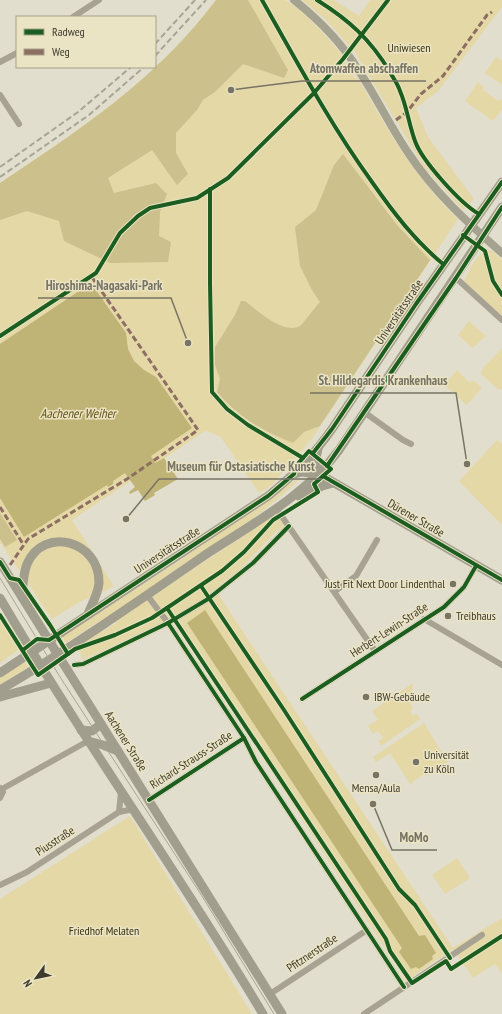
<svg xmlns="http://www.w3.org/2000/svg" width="502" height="1014" viewBox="0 0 502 1014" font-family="'PT Sans Narrow',sans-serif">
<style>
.green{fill:#e4d8a6}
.forest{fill:#ccc08d}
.water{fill:#c0b376}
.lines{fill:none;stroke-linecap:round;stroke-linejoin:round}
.minor{stroke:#a7a292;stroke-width:6}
.secondary{stroke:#a6a290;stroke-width:8}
.primary{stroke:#a19e8d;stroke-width:9}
.tram{stroke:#a8a496;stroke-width:1}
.rail{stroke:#a8a496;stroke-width:2;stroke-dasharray:6 3;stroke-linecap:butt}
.quiet{stroke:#8d6e63;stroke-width:3;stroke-dasharray:6 3;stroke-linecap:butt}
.cycleway-casing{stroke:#ebe4c4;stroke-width:6}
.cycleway{stroke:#1b5e20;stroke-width:4}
.poi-dot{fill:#777365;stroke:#ebe4c4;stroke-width:1.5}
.labels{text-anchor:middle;stroke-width:3;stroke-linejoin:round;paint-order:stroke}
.park-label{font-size:12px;fill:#39310d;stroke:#ebe4c4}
.street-label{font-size:12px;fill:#3d3a2d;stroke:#ebe4c4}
.poi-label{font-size:12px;fill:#3d3a2d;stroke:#ebe4c4;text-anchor:start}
.water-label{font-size:13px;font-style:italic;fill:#615317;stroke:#ebe4c4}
.leader{fill:none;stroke:#777365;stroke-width:1.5}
.callout-dot{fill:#777365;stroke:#ebe4c4;stroke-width:1.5}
.callout-label{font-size:13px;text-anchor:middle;font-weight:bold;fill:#777365;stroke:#ebe4c4;stroke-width:3;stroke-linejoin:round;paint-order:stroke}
</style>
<rect width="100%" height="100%" fill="#e2decd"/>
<!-- green -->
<g class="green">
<path d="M216,0C236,0 265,0 284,0C296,2 334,44 342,55L341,56L355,78L357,77C387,128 414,178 458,219L311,440L272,485L259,493L220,436L205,431L72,520L114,586L103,592L83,600L52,619L0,542V183C81,129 157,79 216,0Z"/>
<polygon points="302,0 334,0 359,16 370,0 502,0 502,7 438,91 416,108 428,137 474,199 463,210 424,167 354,51 326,20"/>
<polygon points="496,57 502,61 502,85 485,73"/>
<polygon points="478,82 484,87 483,90 498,101 500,99 502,100 502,109 493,121 465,101"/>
<path d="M491,250L502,260V316L464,281C472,267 474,254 491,250Z"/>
<polygon points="469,321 486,336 473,348 458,335"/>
<polygon points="502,348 502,389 499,390 481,374 483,368"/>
<polygon points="457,370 470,383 473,380 482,388 467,405 444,385"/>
<polygon points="497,440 502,444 502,525 459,481"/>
<path d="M297,479H298L297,482C228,544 143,593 66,643L62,637L179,561Z"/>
<polygon points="274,518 282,520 284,525 283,528 276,532 237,572 220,584 221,586 216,591 453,948 502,918 502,974 495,964 473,978 453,949 406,981 172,618 82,660 80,650 88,640 100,630 102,632 116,623 115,621 269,519"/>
<polygon points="0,621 18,650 0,663"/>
<polygon points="25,662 28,667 0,685 0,678"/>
<polygon points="413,683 411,705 413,708 410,711 413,716 417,714 420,719 381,746 378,741 383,738 378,731 373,734 368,726 378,720 372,711"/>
<polygon points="424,723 448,762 426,776 424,774 410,784 390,753 376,762 373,757"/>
<polygon points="130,816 252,1014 0,1014 0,899"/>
<polygon points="457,858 470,878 445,894 432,875"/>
</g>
<!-- forest -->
<g class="forest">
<path d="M216,0H248L288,70L284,78L243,64L215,92L203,100L197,110L176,133V153L188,174L177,185L152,150L108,178L114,193L156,183L167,194L160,212L159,236L171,242L168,262L110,263L64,241L59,221L27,211L0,220V183C80,130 158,78 216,0Z"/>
<path d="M343,154L397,225L430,260L320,426L304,432L293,443C263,431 238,417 217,392L220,379L215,365V347L235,315L241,301H245C257,310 283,335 300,326C303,324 316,306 320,302L312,290L300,266L295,227L316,210L334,165Z"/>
<polygon points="0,513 17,540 5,547 0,539"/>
</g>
<!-- water -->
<g class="water">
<polygon points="91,283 126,333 128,349 134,361 144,370 156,377 192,428 151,456 155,463 164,458 178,479 154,493 155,495 145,501 138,490 130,494 129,492 135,487 125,473 113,481 113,484 108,487 107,485 24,537 0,498 0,344"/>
<polygon points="205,610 419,936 425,935 436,953 432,956 433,959 419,969 416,967 411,969 399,952 402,948 187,623"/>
</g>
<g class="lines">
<!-- minor -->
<g class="minor">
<polyline points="73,17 99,0"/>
<polyline points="0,62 17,53"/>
<polyline points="0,95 19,124"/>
<polyline points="456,278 502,320"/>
<polyline points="364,412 403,440 411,444"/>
<polyline points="276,508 375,651"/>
<polyline points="335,591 356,576 377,540"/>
<polyline points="147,595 168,623 244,738 256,762 404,987"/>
<polyline points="424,619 502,665"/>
<polyline points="74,665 83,664 168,623 208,599 253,563 289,526"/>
<polyline points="302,699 444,607 464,587 476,566"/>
<polyline points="0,788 3,792 0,798"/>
<polyline points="2,789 88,741"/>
<polyline points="149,800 244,738"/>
<polyline points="119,812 121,792"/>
<polyline points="0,885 27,872 119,812 134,809"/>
<polyline points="270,994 367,930"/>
<polyline points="364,1014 482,935"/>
</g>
<!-- secondary -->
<path class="secondary" d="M294,0C319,20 342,43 359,71C377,98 391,128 409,154C434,192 468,223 502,253"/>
<!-- primary -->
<g class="primary">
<polyline points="318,449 315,462 319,474"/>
<polyline points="294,474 302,472 319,474 502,580"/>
<polyline points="299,496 322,486 333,483"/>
<polyline points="0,562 282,1014"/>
<path d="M22,597C23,586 23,574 27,564C44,525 100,541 99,583C98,594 92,604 88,614"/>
<path d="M0,598C83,740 179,873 263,1014"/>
<path d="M0,673L268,496C293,476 314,455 332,429L416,304L502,182"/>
<path d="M0,690C71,648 140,600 208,553C254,523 306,495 339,450L502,207"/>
<polyline points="0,697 51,683"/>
<polyline points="81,730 92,731 101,724"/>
<polyline points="88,741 103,745 118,751"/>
</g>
<!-- tram -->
<polyline class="tram" points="0,578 60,677 202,896 274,1014"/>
<!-- rail -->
<g class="rail">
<polyline points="155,44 195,0"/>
<polyline points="155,56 206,0"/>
<polyline points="0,167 78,112 131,67"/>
<polyline points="0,177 89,115 144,67"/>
</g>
<!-- quiet -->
<g class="quiet">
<polyline points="396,120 407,112 421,94 443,76 487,15 492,12"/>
<polyline points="0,507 23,544"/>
<polyline points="10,565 28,539 127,479 198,430 91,276"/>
</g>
<defs>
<g id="cycleway">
<path d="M262,0C297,62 330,124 372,182C393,212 415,241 443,264"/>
<path d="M317,0C349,20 370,39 390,72C393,78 398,84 400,91C407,107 409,125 415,141C422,161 461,204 479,214"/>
<polyline points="210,189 210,283 212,392 227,409 248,425 303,458"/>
<polyline points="463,235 485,251 493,281 502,295"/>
<polyline points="0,336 96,273 120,233 138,216 150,208 197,198 228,178 314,93 343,59 388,0"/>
<polyline points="313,453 332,429 416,304 502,182"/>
<polyline points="327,466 456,278 502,207"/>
<polyline points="323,476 502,580"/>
<polyline points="0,562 10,578 19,580 50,625 68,654"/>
<polyline points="201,586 284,710 399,889 415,905 450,958"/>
<polyline points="167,608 386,939 390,951 412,983 446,961 451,969 502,936"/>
<polyline points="0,615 38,675 75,649 115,635 152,618 222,571 244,552 273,520 318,492 314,484 331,469 309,451 296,466 294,474 268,496 49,640 37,639 23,650"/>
<polyline points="168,623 244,738 256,762 404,987"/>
<polyline points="74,665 83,664 168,623 208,599 253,563 289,526"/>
<polyline points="302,699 444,607 464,587 476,566"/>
<polyline points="149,800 244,738"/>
</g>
</defs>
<!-- cycleway casing -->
<use href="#cycleway" class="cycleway-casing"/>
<!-- cycleway -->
<use href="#cycleway" class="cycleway"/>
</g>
<!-- markers -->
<g class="poi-dot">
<circle cx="453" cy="584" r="4"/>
<circle cx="448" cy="616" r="4"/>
<circle cx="366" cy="697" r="4"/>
<circle cx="416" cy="762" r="4"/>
<circle cx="376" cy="775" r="4"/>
</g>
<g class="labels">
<!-- park labels -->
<g class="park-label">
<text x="409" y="52">Uniwiesen</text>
<text x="104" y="935">Friedhof Melaten</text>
</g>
<!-- street labels -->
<g class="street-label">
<text transform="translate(399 312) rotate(-56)" y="4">Universitätsstraße</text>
<text transform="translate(416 518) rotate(30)" y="4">Dürener Straße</text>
<text transform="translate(167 550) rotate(-33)" y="4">Universitätsstraße</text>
<text transform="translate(389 630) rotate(-33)" y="4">Herbert-Lewin-Straße</text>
<text transform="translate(126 741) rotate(58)" y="4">Aachener Straße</text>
<text transform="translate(191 760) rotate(-33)" y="4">Richard-Strauss-Straße</text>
<text transform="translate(55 841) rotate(-33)" y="4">Piusstraße</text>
<text transform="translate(312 953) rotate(-34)" y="4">Pfitznerstraße</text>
</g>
<!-- poi labels -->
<g class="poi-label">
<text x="445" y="588" text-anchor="end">Just Fit Next Door Lindenthal</text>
<text x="456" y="620">Treibhaus</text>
<text x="374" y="701">IBW-Gebäude</text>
<text x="424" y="759">Universität<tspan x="424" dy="14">zu Köln</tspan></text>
<text x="376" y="792" text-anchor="middle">Mensa/Aula</text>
</g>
<!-- water labels -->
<g class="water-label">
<text x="78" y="418">Aachener Weiher</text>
</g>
</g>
<!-- callouts -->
<path class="leader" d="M231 90L302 81H426M188 343L171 298H38M467 464L456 393H310M126 519L159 479H322M373 804L392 850H437"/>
<g class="callout-dot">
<circle cx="231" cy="90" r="4"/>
<circle cx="188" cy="343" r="4"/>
<circle cx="467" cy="464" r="4"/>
<circle cx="126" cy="519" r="4"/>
<circle cx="373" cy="804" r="4"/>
</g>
<g class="callout-label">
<text x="364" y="73">Atomwaffen abschaffen</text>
<text x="104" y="290">Hiroshima-Nagasaki-Park</text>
<text x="383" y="385">St. Hildegardis Krankenhaus</text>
<text x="241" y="471">Museum für Ostasiatische Kunst</text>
<text x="414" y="842">MoMo</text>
</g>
<!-- legend -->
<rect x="16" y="16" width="140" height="52" fill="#ebe4c4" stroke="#a5a088"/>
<rect x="24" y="29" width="20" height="6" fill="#1b5e20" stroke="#a5a088"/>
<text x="52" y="36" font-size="12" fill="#3d3a2d">Radweg</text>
<rect x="24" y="49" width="20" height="6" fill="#8d6e63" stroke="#a5a088"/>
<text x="52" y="56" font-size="12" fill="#3d3a2d">Weg</text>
<!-- north arrow -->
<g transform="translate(36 978) rotate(237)" stroke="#ebe4c4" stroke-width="3" paint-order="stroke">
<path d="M0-3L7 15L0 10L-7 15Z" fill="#3d3a2d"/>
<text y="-6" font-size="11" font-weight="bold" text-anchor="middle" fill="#3d3a2d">N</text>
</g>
</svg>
